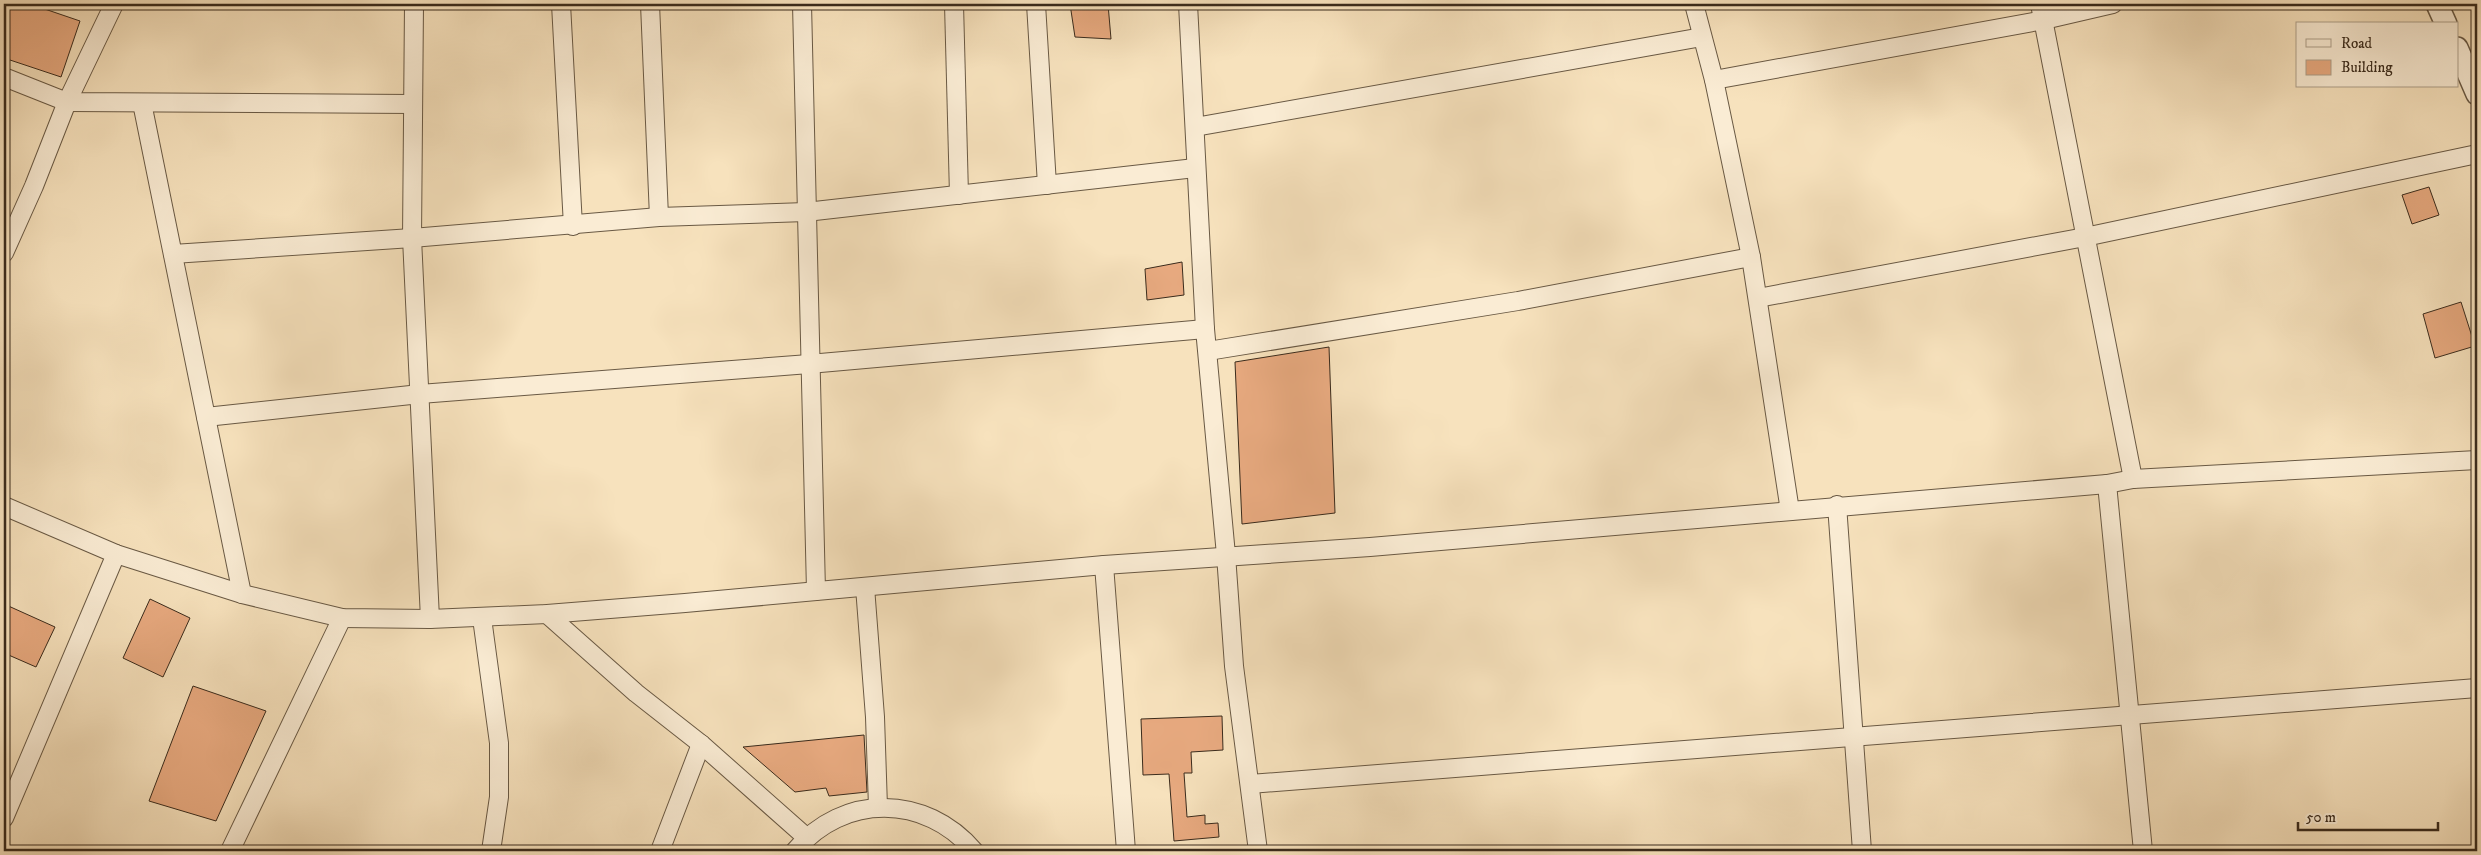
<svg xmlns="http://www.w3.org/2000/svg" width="2481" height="855" viewBox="0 0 2481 855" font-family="'IM FELL DW Pica',serif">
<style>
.building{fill:#e8aa80;stroke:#3a2b1c}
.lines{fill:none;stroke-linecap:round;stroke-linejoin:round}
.minor-casing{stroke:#695944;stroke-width:20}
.tertiary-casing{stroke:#695944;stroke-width:24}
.minor{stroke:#faecd4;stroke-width:18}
.tertiary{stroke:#faecd4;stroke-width:21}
</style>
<rect width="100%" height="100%" fill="#f7e2bd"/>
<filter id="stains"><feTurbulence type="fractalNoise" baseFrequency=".004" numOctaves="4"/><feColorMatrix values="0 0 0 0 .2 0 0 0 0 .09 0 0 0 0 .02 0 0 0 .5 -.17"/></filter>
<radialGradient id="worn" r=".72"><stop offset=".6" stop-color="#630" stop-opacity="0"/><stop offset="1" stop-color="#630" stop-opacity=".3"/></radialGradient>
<!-- building -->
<g class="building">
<polygon points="4,4 30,4 80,21 61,77 4,58"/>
<polygon points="1070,4 1108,4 1111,39 1075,37"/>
<polygon points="2429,187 2439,215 2412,224 2402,195"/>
<polygon points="1182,262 1184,295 1147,300 1145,269"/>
<polygon points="2461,302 2475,346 2435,358 2423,314"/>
<polygon points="1329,347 1335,513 1242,524 1235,362"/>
<polygon points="150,599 190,618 163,677 123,658"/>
<polygon points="4,604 55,627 36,667 4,653"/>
<polygon points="193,686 266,711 216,821 149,801"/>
<polygon points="1222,716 1223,750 1191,752 1192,773 1184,773 1187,817 1205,815 1205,824 1218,823 1219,837 1174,841 1169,774 1143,775 1141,719"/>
<polygon points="864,735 867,792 829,796 826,788 795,792 743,747"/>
</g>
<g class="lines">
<defs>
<g id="minor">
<polyline points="414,4 412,238 430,619"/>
<polyline points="561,4 573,226"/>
<polyline points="650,4 659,217"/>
<polyline points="802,4 816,591"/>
<polyline points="954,4 959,195"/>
<polyline points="1036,4 1047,185"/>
<polyline points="1188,4 1205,329 1226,555 1234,666 1258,851"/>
<polyline points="1694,4 1714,80 1751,257 1790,511"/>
<polyline points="2040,4 2133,479"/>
<polyline points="4,77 67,102 413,104"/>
<polyline points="1714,80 2044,20 2113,4"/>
<polyline points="142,103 242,594"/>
<polyline points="1195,127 1702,37"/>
<polyline points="4,253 34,186 67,102 114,4"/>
<polyline points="173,254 412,238 659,217 806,212 1195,168"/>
<polyline points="1758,298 2085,237 2477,154"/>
<polyline points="1208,351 1518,301 1751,257"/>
<polyline points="206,417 420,394 809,364 1205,329"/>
<polyline points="2107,484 2143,851"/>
<polyline points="1837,505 1862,851"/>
<polyline points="4,506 116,554 242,594 342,618 430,619 547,614 685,603 1104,565 1370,547 2107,484 2133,479 2477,460"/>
<polyline points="1104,565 1126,851"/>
<polyline points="865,587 875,717 878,807"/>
<polyline points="547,614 636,693 701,744 806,837"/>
<polyline points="482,618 499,743 499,797 491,851"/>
<polyline points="1250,784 2477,688"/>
<polyline points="4,818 116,554"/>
<polyline points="230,851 342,618"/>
<polyline points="660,851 701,744"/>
<path d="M795,851C843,793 926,794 974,851"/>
</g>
<g id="tertiary">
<polyline points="2437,4 2446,24"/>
<polyline points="2457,48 2477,94"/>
</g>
</defs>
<!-- minor casing -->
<use href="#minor" class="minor-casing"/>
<!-- tertiary casing -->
<use href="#tertiary" class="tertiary-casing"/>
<!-- minor -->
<use href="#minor" class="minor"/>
<!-- tertiary -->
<use href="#tertiary" class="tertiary"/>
</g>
<!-- margin -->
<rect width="2481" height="855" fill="none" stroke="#f7e2bd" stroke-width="20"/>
<rect x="5" y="5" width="2471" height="845" fill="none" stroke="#3a2b1c" stroke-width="2.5"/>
<rect x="10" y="10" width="2461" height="835" fill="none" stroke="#3a2b1c"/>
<!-- legend -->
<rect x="2296" y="22" width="162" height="65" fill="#faecd4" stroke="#ad9f8a"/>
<rect x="2306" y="39" width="25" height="8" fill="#faecd4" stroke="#ad9f8a"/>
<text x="2341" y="48" font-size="15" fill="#3a2b1c">Road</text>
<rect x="2306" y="60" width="25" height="15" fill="#e8aa80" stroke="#ad9f8a"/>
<text x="2341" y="72" font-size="15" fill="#3a2b1c">Building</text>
<!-- scale -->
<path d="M2298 822v8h140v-8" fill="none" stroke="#3a2b1c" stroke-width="2.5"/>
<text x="2306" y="822" font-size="15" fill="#3a2b1c" stroke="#faecd4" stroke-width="4" paint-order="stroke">50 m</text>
<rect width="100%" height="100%" filter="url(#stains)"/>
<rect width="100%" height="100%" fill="url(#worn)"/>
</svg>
